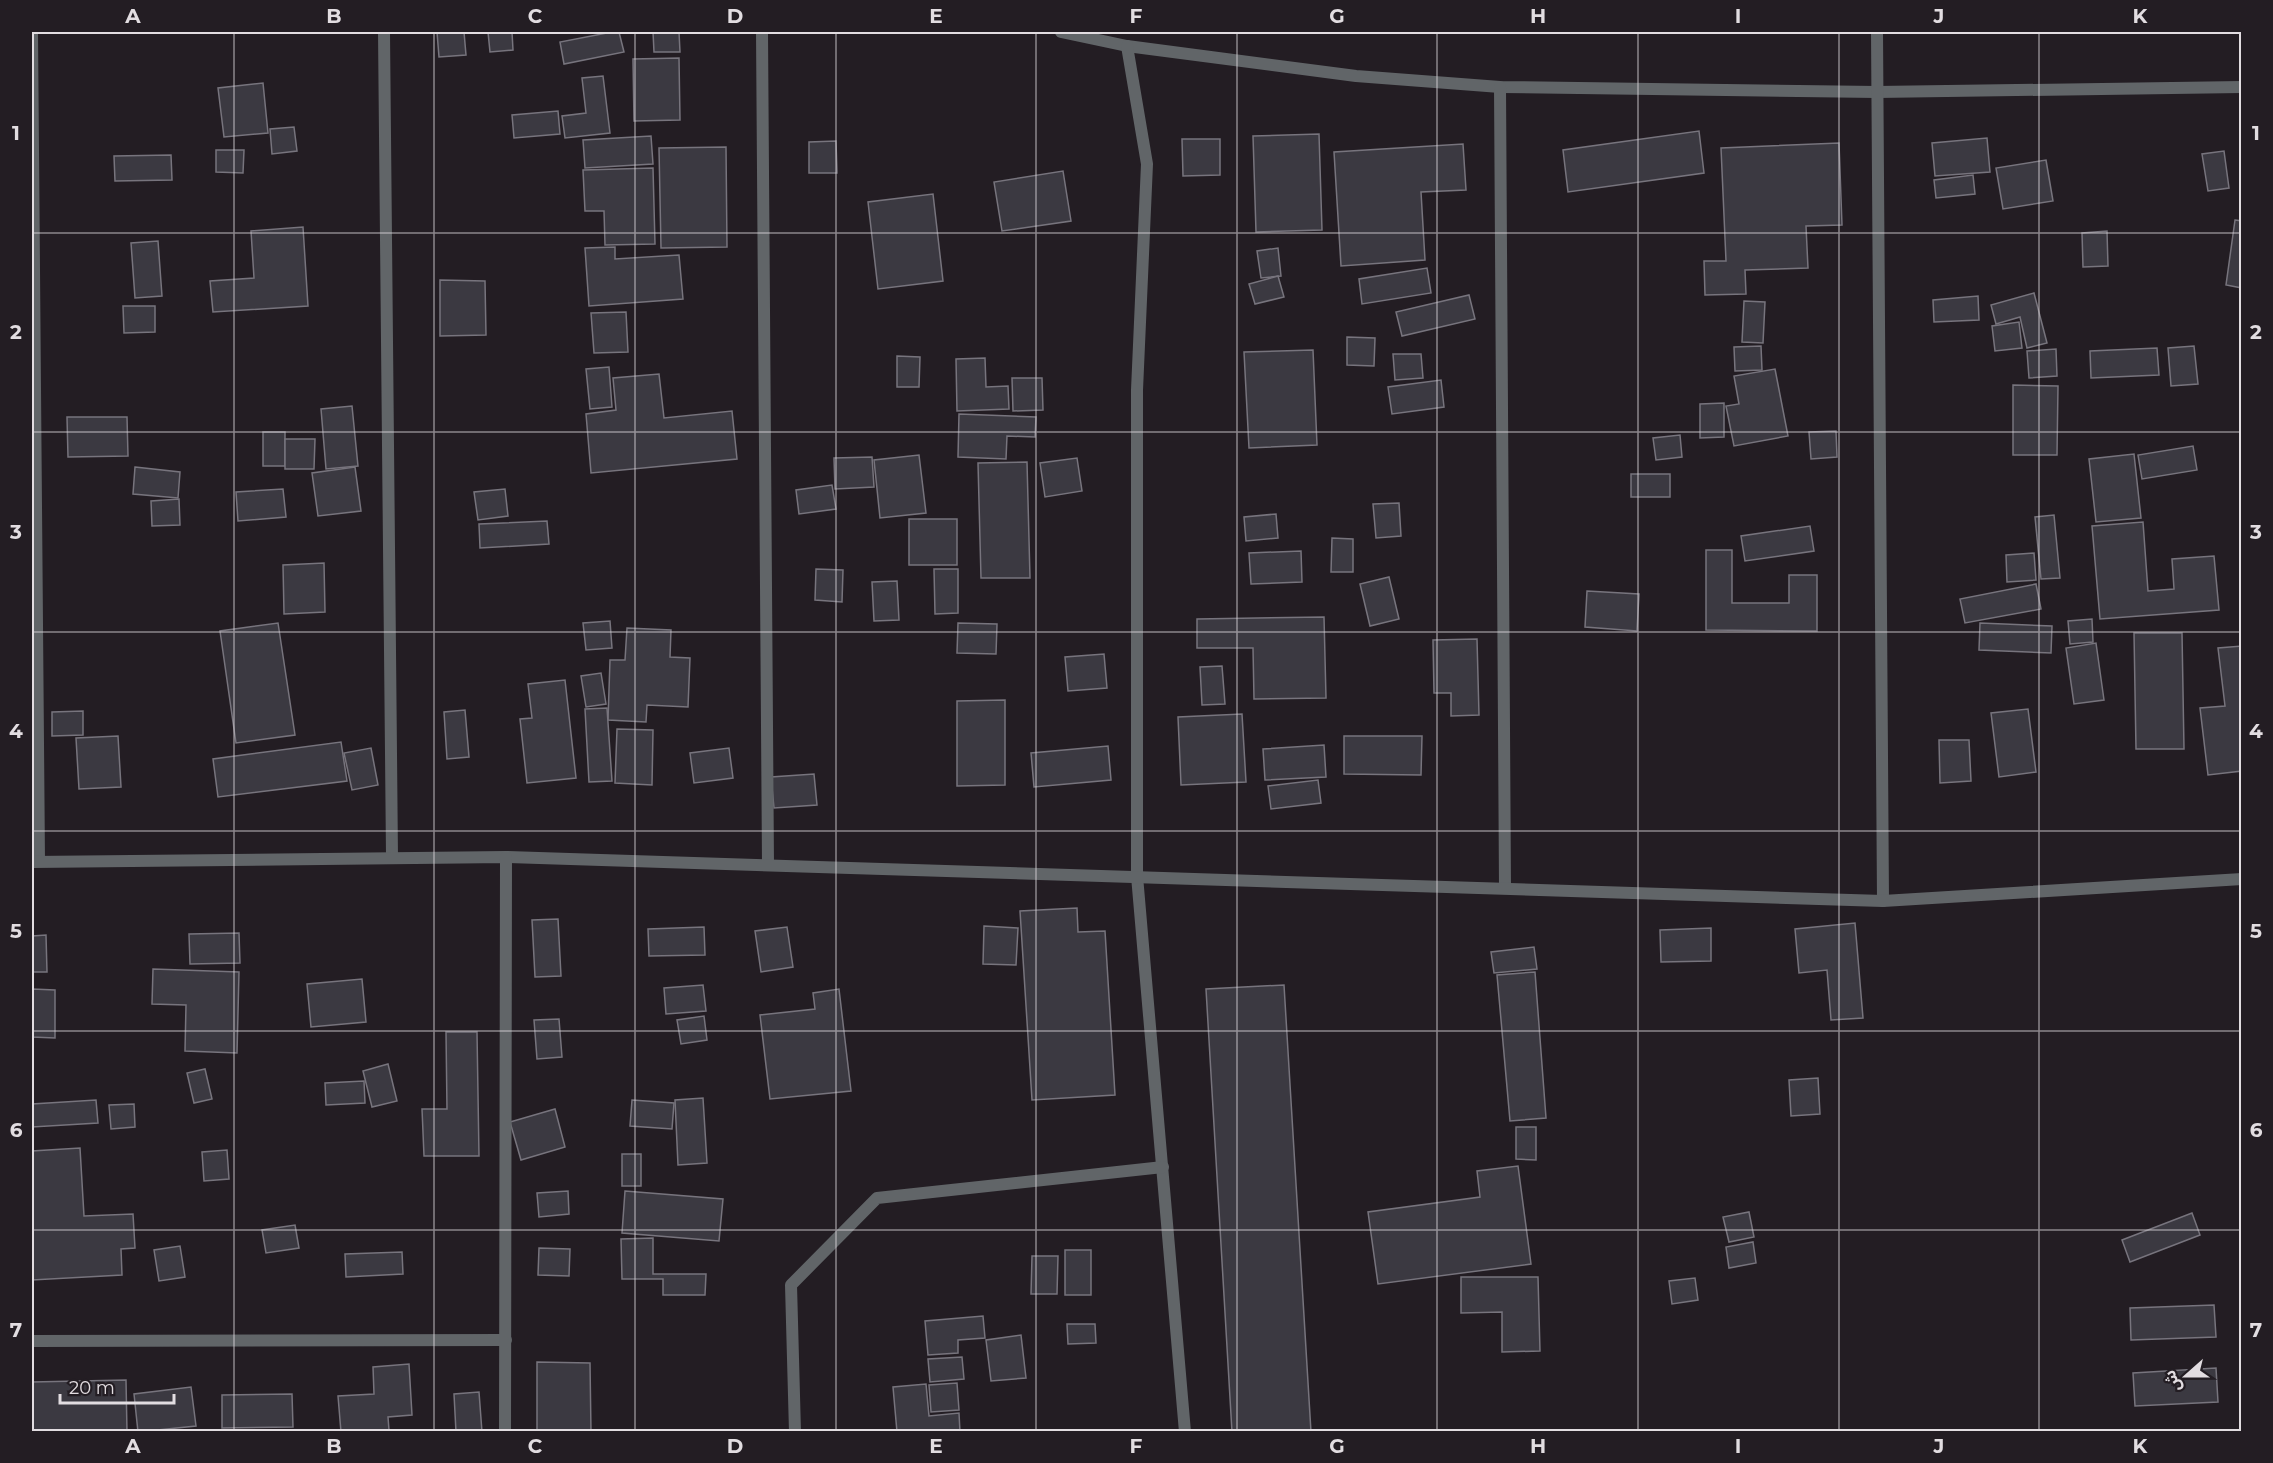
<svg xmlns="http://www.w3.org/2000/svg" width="2273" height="1463" viewBox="0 0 2273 1463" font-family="Montserrat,'Noto Sans Arabic',sans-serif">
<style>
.building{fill:#3b3941;stroke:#77747d;stroke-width:1.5}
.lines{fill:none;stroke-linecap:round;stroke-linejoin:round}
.minor{stroke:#616568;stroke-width:12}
.grid{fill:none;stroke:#e2dde1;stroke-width:1.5;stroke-opacity:0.55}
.neatline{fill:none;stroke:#e2dde1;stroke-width:2}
.grid-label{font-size:20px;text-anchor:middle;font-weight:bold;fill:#e2dde1}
</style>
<rect width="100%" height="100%" fill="#231d23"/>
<!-- building -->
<g class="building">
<polygon points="437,32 464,32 466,55 439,57"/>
<polygon points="488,32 512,32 513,50 490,52"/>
<polygon points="612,32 619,32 624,52 564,64 560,42"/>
<polygon points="653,32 679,32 680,52 654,52"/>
<polygon points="679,58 680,120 634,121 633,59"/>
<polygon points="603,76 610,133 565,138 562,116 586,113 582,78"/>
<polygon points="263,83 268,133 224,137 218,88"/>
<polygon points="558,111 560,134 514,138 512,115"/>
<polygon points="294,127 297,151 272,154 270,129"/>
<polygon points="1699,131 1704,173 1568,192 1563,150"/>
<polygon points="1319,134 1322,230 1256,232 1253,136"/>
<polygon points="651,136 653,164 585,168 583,140"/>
<polygon points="1987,138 1990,172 1935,176 1932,143"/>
<polygon points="1182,139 1220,139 1220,175 1183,176"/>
<polygon points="836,141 837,173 809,173 809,142"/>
<polygon points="1839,143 1842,225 1806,226 1808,268 1745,270 1746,294 1705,295 1704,261 1726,261 1721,148"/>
<polygon points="1463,144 1466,190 1421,192 1425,260 1341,266 1334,152"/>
<polygon points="726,147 727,247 661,248 659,148"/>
<polygon points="216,150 244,150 243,173 216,172"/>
<polygon points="2224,151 2229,188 2208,191 2202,154"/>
<polygon points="171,155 172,180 115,181 114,156"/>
<polygon points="2046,160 2053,201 2003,209 1996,168"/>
<polygon points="653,168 655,244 605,245 604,211 585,211 583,170"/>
<polygon points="1063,171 1071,221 1002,231 994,182"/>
<polygon points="1973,175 1975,194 1936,198 1934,180"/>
<polygon points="933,194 943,281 878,289 868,202"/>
<polygon points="2235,220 2242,221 2242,288 2226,285"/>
<polygon points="303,227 308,306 213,312 210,281 254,278 251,231"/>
<polygon points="2107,231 2108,266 2083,267 2082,233"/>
<polygon points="158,241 162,296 135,298 131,243"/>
<polygon points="615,247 615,259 679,255 683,299 589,306 585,248"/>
<polygon points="1278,248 1281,276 1261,278 1257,251"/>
<polygon points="1427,268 1431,293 1362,304 1359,279"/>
<polygon points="1278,276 1284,297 1255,304 1249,284"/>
<polygon points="440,280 485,281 486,335 440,336"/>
<polygon points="2034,293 2047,343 2027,348 2020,317 1996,324 1991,305"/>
<polygon points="1469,295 1475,319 1402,336 1396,312"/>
<polygon points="1978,296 1979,320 1934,322 1933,300"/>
<polygon points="1744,301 1765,302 1763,343 1742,342"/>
<polygon points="123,306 155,306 155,332 124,333"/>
<polygon points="626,312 628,352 594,353 591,313"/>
<polygon points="2019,322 2022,348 1995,351 1992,326"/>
<polygon points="1347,337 1375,338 1374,366 1347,365"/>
<polygon points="1761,346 1762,370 1735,371 1734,347"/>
<polygon points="2194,346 2198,384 2171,386 2168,348"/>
<polygon points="2157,348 2159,375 2091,378 2090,351"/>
<polygon points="2056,349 2057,376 2029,378 2027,351"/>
<polygon points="1313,350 1317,445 1249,448 1244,352"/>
<polygon points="1393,354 1421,354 1423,378 1395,380"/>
<polygon points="897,356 920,357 919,387 897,387"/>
<polygon points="985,358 986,387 1008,386 1009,409 957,411 956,359"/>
<polygon points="609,367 612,407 590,409 586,369"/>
<polygon points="1775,369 1788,436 1734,446 1726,406 1739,404 1734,376"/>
<polygon points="659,374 664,418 732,411 737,459 591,473 586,414 616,410 613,378"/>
<polygon points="1012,378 1042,378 1043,410 1013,411"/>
<polygon points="1441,380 1444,407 1392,414 1388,387"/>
<polygon points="2013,385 2058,386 2057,455 2013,455"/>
<polygon points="1724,403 1724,437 1700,438 1700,404"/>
<polygon points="352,406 358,466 326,469 321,409"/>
<polygon points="959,414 1036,417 1035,437 1007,436 1006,459 958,457"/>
<polygon points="67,417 127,417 128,456 68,457"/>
<polygon points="1836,431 1837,457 1811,459 1809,432"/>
<rect x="263" y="432" width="22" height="34"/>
<polygon points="1680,435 1682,457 1656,460 1653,438"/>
<polygon points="285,439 315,439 314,469 285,469"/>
<polygon points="2193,446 2197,470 2142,479 2138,455"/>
<polygon points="2134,454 2141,518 2096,522 2089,459"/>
<polygon points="919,455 926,513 880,518 874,460"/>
<polygon points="872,457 874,487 835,489 834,458"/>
<polygon points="1077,458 1082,491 1045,497 1040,463"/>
<polygon points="1027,462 1030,578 981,578 978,463"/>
<polygon points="135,467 180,472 178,498 133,494"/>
<polygon points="355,467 361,511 318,516 312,473"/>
<rect x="1631" y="474" width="39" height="23"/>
<polygon points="832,485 836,509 799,514 796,490"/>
<polygon points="283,489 286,517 238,521 236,492"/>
<polygon points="505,489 508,516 478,520 474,492"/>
<polygon points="179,499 180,525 152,526 151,501"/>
<polygon points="1399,503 1401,536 1376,538 1373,504"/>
<polygon points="1276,514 1278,538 1246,541 1244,517"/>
<polygon points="2054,515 2060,578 2041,579 2035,517"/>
<rect x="909" y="519" width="48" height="46"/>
<polygon points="547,521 549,544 480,548 479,524"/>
<polygon points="2143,522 2148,591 2174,589 2172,559 2214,556 2219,610 2100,619 2092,526"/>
<polygon points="1810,526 1814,551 1745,561 1741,536"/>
<polygon points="1332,538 1353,539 1353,572 1331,572"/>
<polygon points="1706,550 1732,550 1732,603 1789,603 1789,575 1817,575 1817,631 1706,630"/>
<polygon points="1301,551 1302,582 1251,584 1249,553"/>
<polygon points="2034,553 2036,580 2007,582 2006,555"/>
<polygon points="324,563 325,612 284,614 283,565"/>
<polygon points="816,569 843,570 842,602 815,600"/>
<polygon points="934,569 958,569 958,613 935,614"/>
<polygon points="1389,577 1399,619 1370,626 1360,584"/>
<polygon points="897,581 899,620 874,621 872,582"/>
<polygon points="2036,584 2041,609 1965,623 1960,599"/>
<polygon points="1587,591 1639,594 1637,631 1585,627"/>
<polygon points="1324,617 1326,698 1254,699 1253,648 1197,648 1197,619"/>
<polygon points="2092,619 2093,642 2070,644 2068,621"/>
<polygon points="610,621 612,648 586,650 583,623"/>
<polygon points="278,623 295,735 236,743 220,631"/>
<polygon points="958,623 997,624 996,654 957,653"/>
<polygon points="1980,623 2052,626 2051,653 1979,650"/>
<polygon points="627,628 671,630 670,657 690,658 688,707 647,705 646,722 608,720 610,660 625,660"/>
<polygon points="2134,633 2182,633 2184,749 2136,749"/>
<polygon points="1477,639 1479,715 1451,716 1451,693 1434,693 1433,640"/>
<polygon points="2096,643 2104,700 2074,704 2066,648"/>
<polygon points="2242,646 2242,771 2208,775 2200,708 2225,706 2218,648"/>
<polygon points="1104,654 1107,688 1068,691 1065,657"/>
<polygon points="1222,666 1225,704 1202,705 1200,667"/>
<polygon points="601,673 606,704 586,707 581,676"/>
<polygon points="565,680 576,778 527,783 520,719 532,718 528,684"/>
<polygon points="1005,700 1005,785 957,786 957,701"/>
<polygon points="607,708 612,781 589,782 585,709"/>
<polygon points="2028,709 2036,772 1999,777 1991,713"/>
<polygon points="465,710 469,757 447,759 444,712"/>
<polygon points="83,711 83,735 52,736 52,712"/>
<polygon points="1242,714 1246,782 1181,785 1178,717"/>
<polygon points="617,729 653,730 652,785 615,783"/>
<polygon points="118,736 121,787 79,789 76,738"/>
<polygon points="1344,736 1422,736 1421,775 1344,774"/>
<polygon points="1939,740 1969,740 1971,781 1940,783"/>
<polygon points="341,742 347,781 218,797 213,759"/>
<polygon points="1324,745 1326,777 1265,780 1263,749"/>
<polygon points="1108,746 1111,780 1034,787 1031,753"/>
<polygon points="371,748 378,785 352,790 344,753"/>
<polygon points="729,748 733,778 694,783 690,753"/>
<polygon points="814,774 817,805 774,808 771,777"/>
<polygon points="1318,780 1321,803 1271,809 1268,786"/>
<polygon points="1077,908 1078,932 1105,931 1115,1095 1032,1100 1020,911"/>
<polygon points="558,919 561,976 535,977 532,920"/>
<polygon points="1855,923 1863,1018 1831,1020 1827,970 1799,973 1795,929"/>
<polygon points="984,926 1018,928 1016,965 983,964"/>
<polygon points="704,927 705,955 649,956 648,929"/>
<polygon points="787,927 793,967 761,972 755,931"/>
<polygon points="1711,928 1711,961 1661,962 1660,930"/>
<polygon points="239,933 240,963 190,964 189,934"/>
<polygon points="46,935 47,972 32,972 32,936"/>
<polygon points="1534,947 1537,969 1494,973 1491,952"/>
<polygon points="153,969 239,972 237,1053 185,1051 186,1005 152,1004"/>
<polygon points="1535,972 1546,1118 1510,1121 1497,975"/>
<polygon points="362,979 366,1022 311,1027 307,984"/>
<polygon points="703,985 706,1011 666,1014 664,988"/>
<polygon points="1284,985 1311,1432 1232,1432 1206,989"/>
<polygon points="32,989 55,990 55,1038 32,1037"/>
<polygon points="839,989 851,1091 770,1099 760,1015 815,1009 813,993"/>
<polygon points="704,1016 707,1040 681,1044 677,1020"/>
<polygon points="559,1019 562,1057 537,1059 534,1020"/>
<polygon points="446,1032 477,1032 479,1156 424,1156 422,1109 447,1109"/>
<polygon points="388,1064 397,1101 372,1107 363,1071"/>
<polygon points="205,1069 212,1099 194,1103 187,1073"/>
<polygon points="1818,1078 1820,1114 1791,1116 1789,1080"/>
<polygon points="364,1081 365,1103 326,1105 325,1083"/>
<polygon points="703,1098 707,1163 678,1165 675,1100"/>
<polygon points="96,1100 98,1123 32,1127 32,1104"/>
<polygon points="632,1100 674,1103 672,1129 630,1126"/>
<polygon points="134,1104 135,1127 111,1129 109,1105"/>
<polygon points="555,1109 565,1147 521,1160 510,1122"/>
<polygon points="1516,1127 1536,1127 1536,1160 1516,1159"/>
<polygon points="80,1148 84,1216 133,1214 135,1248 121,1249 122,1275 32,1280 32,1151"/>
<polygon points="227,1150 229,1179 204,1181 202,1152"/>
<rect x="622" y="1154" width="19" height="32"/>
<polygon points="1518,1166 1531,1264 1378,1284 1368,1212 1480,1197 1477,1171"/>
<polygon points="568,1191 569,1214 539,1217 537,1193"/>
<polygon points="625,1191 723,1199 719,1241 622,1233"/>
<polygon points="1749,1212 1754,1237 1729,1242 1723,1217"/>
<polygon points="2192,1213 2200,1235 2130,1262 2122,1240"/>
<polygon points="295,1225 299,1248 266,1253 262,1230"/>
<polygon points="653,1238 653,1274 706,1274 705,1295 663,1295 663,1279 622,1279 621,1239"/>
<polygon points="1753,1242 1756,1263 1729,1268 1726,1247"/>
<polygon points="180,1246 185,1277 159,1281 154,1250"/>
<polygon points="539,1248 570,1249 569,1276 538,1275"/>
<rect x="1065" y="1250" width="26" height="45"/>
<polygon points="402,1252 403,1274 346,1277 345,1254"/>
<polygon points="1032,1256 1058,1256 1057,1294 1031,1294"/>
<polygon points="1461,1277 1538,1277 1540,1351 1502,1352 1502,1312 1461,1313"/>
<polygon points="1695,1278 1698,1300 1672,1304 1669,1281"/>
<polygon points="2214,1305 2216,1337 2131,1340 2130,1308"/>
<polygon points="983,1316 985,1338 958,1340 958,1353 928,1355 925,1321"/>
<polygon points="1067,1324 1095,1324 1096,1343 1068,1344"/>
<polygon points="1021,1335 1026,1378 991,1381 986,1340"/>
<polygon points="962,1357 964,1379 930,1382 928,1359"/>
<polygon points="537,1362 590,1363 591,1432 537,1432"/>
<polygon points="409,1364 412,1415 388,1417 389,1430 341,1432 338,1396 374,1394 373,1367"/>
<polygon points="2216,1368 2218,1402 2135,1406 2133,1373"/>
<polygon points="126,1380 127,1432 32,1432 32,1382"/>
<polygon points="957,1383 959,1410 931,1412 929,1385"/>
<polygon points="926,1384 929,1416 959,1413 960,1432 897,1432 893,1387"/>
<polygon points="191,1387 196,1426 138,1432 134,1394"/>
<polygon points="479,1392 482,1432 456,1432 454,1394"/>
<polygon points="292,1394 293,1427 222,1428 222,1395"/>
</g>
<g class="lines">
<!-- minor -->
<g class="minor">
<polyline points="32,32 39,861"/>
<polyline points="384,32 392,857"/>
<polyline points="762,32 768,865"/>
<polyline points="1061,32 1127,46 1356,76 1500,87 1877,92 2242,87"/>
<polyline points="1877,32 1883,901"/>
<polyline points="1127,46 1147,164 1137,390 1137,876 1185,1432"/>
<polyline points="1500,87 1505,888"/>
<polyline points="32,862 506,857 1883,901 2242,879"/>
<polyline points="32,1341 506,1340"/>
<polyline points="505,1432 506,857"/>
<polyline points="795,1432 791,1285 877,1198 1163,1167"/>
</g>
</g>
<!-- grid -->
<path class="grid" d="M234,32V1432M434,32V1432M635,32V1432M836,32V1432M1036,32V1432M1237,32V1432M1437,32V1432M1638,32V1432M1839,32V1432M2039,32V1432M32,233H2242M32,432H2242M32,632H2242M32,831H2242M32,1031H2242M32,1230H2242"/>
<!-- border -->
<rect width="2273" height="1463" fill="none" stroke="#231d23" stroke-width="66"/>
<!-- north arrow -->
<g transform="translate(2186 1376) rotate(249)" stroke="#231d23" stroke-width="4.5" paint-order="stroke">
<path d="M0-4.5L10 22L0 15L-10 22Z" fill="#e2dde1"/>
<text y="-9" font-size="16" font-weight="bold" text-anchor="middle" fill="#e2dde1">ش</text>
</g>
<!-- scale -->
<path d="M60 1394v9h114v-9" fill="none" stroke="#e2dde1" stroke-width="3"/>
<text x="69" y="1394" font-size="18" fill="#e2dde1" stroke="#231d23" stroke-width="4.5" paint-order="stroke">20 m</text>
<rect x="33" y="33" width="2207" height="1397" class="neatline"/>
<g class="grid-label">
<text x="133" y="23">A</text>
<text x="334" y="23">B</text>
<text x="535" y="23">C</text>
<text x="735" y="23">D</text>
<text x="936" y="23">E</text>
<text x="1136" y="23">F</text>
<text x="1337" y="23">G</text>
<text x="1538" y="23">H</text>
<text x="1738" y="23">I</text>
<text x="1939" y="23">J</text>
<text x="2140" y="23">K</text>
<text x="16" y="140">1</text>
<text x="2256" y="140">1</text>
<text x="16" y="339">2</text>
<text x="2256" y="339">2</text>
<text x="16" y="539">3</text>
<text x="2256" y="539">3</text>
<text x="16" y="738">4</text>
<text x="2256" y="738">4</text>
<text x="16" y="938">5</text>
<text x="2256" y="938">5</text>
<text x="16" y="1137">6</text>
<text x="2256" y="1137">6</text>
<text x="16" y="1337">7</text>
<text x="2256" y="1337">7</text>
<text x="133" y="1453">A</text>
<text x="334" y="1453">B</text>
<text x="535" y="1453">C</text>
<text x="735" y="1453">D</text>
<text x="936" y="1453">E</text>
<text x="1136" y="1453">F</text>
<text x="1337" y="1453">G</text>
<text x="1538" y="1453">H</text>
<text x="1738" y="1453">I</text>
<text x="1939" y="1453">J</text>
<text x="2140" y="1453">K</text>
</g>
</svg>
